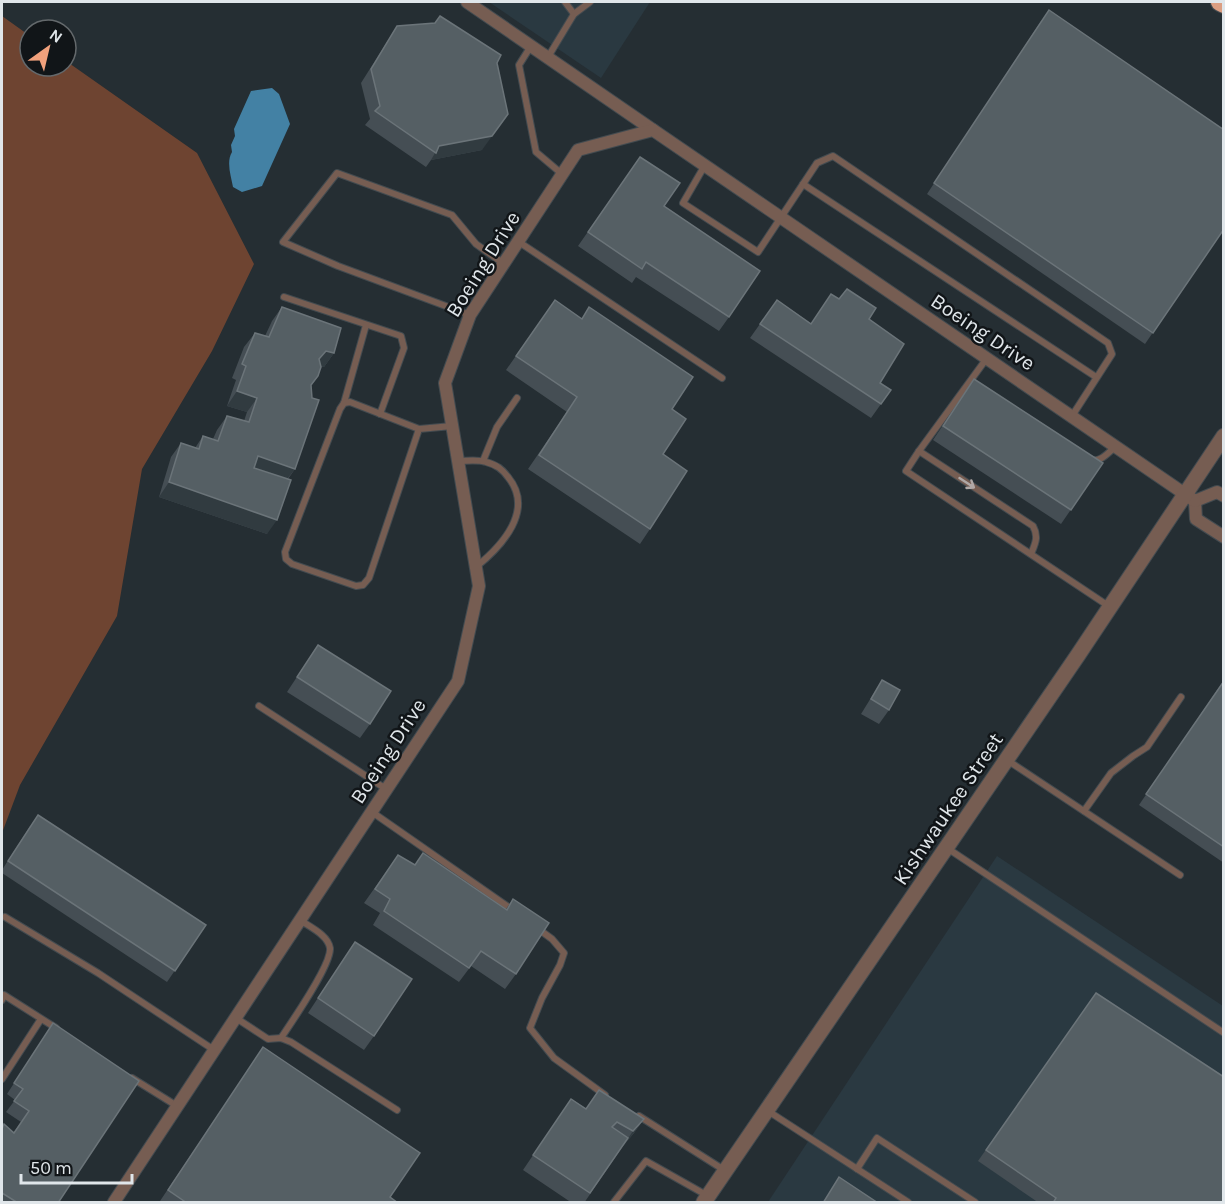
<svg xmlns="http://www.w3.org/2000/svg" width="1225" height="1204" viewBox="0 0 1225 1204" font-family="Karla,sans-serif">
<style>
.built{fill:#2a3941}
.green{fill:#6e4431}
.water{fill:#4381a4}
.lines{fill:none;stroke-linecap:round;stroke-linejoin:round}
.service-casing{stroke:#434b50;stroke-width:8}
.minor-casing{stroke:#434b50;stroke-width:14}
.tertiary-casing{stroke:#434b50;stroke-width:17}
.motorway-casing{stroke:#434b50;stroke-width:20}
.service{stroke:#765d52;stroke-width:6}
.minor{stroke:#765d52;stroke-width:12}
.tertiary{stroke:#765d52;stroke-width:15}
.motorway{stroke:#db9e82;stroke-width:18}
.wall{fill:#454e54}
.shaded-wall{fill:#313b40}
.building{fill:#555f64;stroke:#6b7479;stroke-width:1.5}
.oneway{stroke:#b0a8a6}
.labels{text-anchor:middle;stroke-width:5;stroke-linejoin:round;paint-order:stroke}
.street-label{font-size:21px;fill:#e0e6ea;stroke:#111518}
</style>
<rect width="100%" height="100%" fill="#252e33"/>
<!-- built -->
<g class="built">
<polygon points="489,2 650,2 601,78"/>
<polygon points="997,856 1223,1006 1223,1202 768,1202"/>
</g>
<!-- green -->
<polygon class="green" points="2,16 30,36 30,66 66,66 66,61 197,153 254,264 212,351 142,469 117,616 20,785 2,833"/>
<!-- water -->
<path class="water" d="M272,88L279,94L290,124L262,186L242,192L233,187C231,176 226,162 232,152L231,145L235,136L234,129L251,91Z"/>
<g class="lines">
<defs>
<g id="service">
<polyline points="565,2 574,14"/>
<polyline points="531,46 519,65 536,152 562,174"/>
<polyline points="548,57 574,14 590,2"/>
<polyline points="705,165 683,203 758,252 817,163 833,156 1108,343 1112,354 1072,416"/>
<polyline points="803,184 1096,377"/>
<polyline points="519,242 722,378"/>
<polyline points="284,297 401,336 404,348 380,414"/>
<polyline points="470,315 338,266 283,242 337,173 452,215 476,244 504,264"/>
<polyline points="987,358 919,451 906,471 1110,607"/>
<polyline points="344,403 366,325"/>
<polyline points="419,429 369,578 363,585 356,586 292,564 286,559 285,552 340,409 344,403 350,402 419,429 452,426"/>
<path d="M919,451L1033,526C1039,537 1035,544 1031,554"/>
<path d="M1091,460C1101,462 1108,453 1115,447"/>
<path d="M458,461C467,461 477,459 486,462C497,465 502,469 508,477C535,510 502,546 476,567"/>
<polyline points="483,461 497,427 517,398"/>
<polyline points="259,706 386,789"/>
<polyline points="1007,760 1180,875"/>
<polyline points="1084,811 1111,773 1133,756 1147,747 1181,697"/>
<polyline points="372,812 514,911"/>
<polyline points="947,848 1224,1033"/>
<polyline points="5,917 98,973 214,1050"/>
<polyline points="537,928 552,939 564,953 560,965 542,998 530,1028 554,1058 605,1095"/>
<polyline points="2,1000 4,995 56,1028"/>
<polyline points="236,1018 268,1039 281,1038 291,1042 397,1110"/>
<path d="M281,1038C291,1023 332,964 330,948C328,935 310,927 300,920"/>
<polyline points="132,1078 177,1106"/>
<polyline points="2,1079 41,1019"/>
<polyline points="768,1111 908,1202"/>
<polyline points="639,1116 724,1170"/>
<polyline points="857,1169 877,1138 975,1202"/>
<polyline points="614,1202 646,1161 708,1196"/>
</g>
<g id="minor">
<polyline points="467,2 653,130"/>
<polyline points="1195,501 1196,519 1224,537"/>
<polyline points="1195,501 1217,492 1224,496"/>
<polyline points="114,1202 458,681 479,586 445,383 470,315 578,150 653,130 1195,501"/>
</g>
<polyline id="tertiary" points="704,1202 1078,655 1224,436"/>
<polyline id="motorway" points="1220,2 1224,4"/>
</defs>
<!-- service casing -->
<use href="#service" class="service-casing"/>
<!-- minor casing -->
<use href="#minor" class="minor-casing"/>
<!-- tertiary casing -->
<use href="#tertiary" class="tertiary-casing"/>
<!-- motorway casing -->
<use href="#motorway" class="motorway-casing"/>
<!-- service -->
<use href="#service" class="service"/>
<!-- minor -->
<use href="#minor" class="minor"/>
<!-- tertiary -->
<use href="#tertiary" class="tertiary"/>
<!-- motorway -->
<use href="#motorway" class="motorway"/>
</g>
<!-- wall -->
<g class="wall">
<polygon points="1041,21 1224,229 1145,344 927,194"/>
<polygon points="397,26 497,63 482,150 431,160 426,167 365,125 370,119 361,83"/>
<polygon points="640,157 664,206 729,317 719,331 636,277 632,283 578,246"/>
<polygon points="555,300 672,409 650,529 640,544 528,469 567,412 506,370"/>
<polygon points="777,300 811,323 869,319 880,383 891,390 871,418 750,338"/>
<polygon points="282,307 334,353 324,367 321,367 318,376 311,386 295,469 288,479 267,534 159,497 171,457 181,443 195,448 203,436 213,439 217,430 227,416 244,421 247,412 227,406 236,380 232,378 244,347 255,333 265,336 272,321"/>
<polygon points="974,379 1103,463 1061,524 933,440"/>
<polygon points="318,645 370,724 360,738 287,692"/>
<polygon points="882,680 889,710 879,724 861,714"/>
<polygon points="1224,680 1224,863 1139,805"/>
<polygon points="30,826 206,925 167,982 2,873 2,870"/>
<polygon points="398,855 415,865 506,909 513,899 516,974 505,989 471,966 459,982 373,925 380,913 364,903"/>
<polygon points="345,957 374,1036 364,1050 308,1013"/>
<polygon points="1096,993 1224,1203 1039,1203 978,1161"/>
<polygon points="53,1023 58,1203 2,1203 2,1128 14,1132 21,1122 6,1112 15,1100 7,1094"/>
<polygon points="263,1047 390,1197 398,1203 163,1203 160,1201"/>
<polygon points="571,1099 586,1108 644,1119 634,1133 623,1146 584,1203 572,1203 523,1170"/>
</g>
<!-- shaded-wall -->
<g class="shaded-wall">
<polygon points="508,114 482,150 431,160 439,146"/>
<polygon points="326,351 334,353 324,367 316,366 319,359"/>
<polygon points="237,391 257,398 247,412 227,406"/>
<polygon points="258,456 295,469 284,483 248,471"/>
<polygon points="169,482 277,520 267,534 159,497"/>
<polygon points="644,1119 634,1133 623,1146 633,1131"/>
</g>
<!-- building -->
<g class="building">
<polygon points="1049,10 1224,130 1224,229 1153,333 934,183"/>
<polygon points="440,16 501,55 497,63 508,114 492,136 439,146 436,153 375,111 380,106 371,69 397,26 435,23"/>
<polygon points="640,157 680,183 664,206 760,271 729,317 646,262 642,269 588,232"/>
<polygon points="847,289 876,308 869,319 904,344 880,383 891,390 881,404 760,324 777,300 811,324 831,294 839,299"/>
<polygon points="555,300 582,319 589,307 693,377 672,409 686,419 663,454 687,471 650,529 539,455 577,397 516,356"/>
<polygon points="282,307 341,328 334,353 326,351 319,359 321,367 318,376 311,385 312,398 319,400 295,469 258,456 254,468 291,480 277,520 169,482 181,443 199,449 203,436 218,441 227,416 249,422 257,398 237,391 246,366 242,364 255,333 269,337"/>
<polygon points="974,379 1103,463 1071,510 943,426"/>
<polygon points="318,645 391,691 370,724 297,677"/>
<polygon points="882,680 900,690 889,710 871,699"/>
<polygon points="1224,681 1224,847 1146,794"/>
<polygon points="38,815 206,925 175,971 8,861"/>
<polygon points="423,853 507,910 513,899 549,923 516,974 481,951 469,968 384,911 390,899 375,889 398,855 415,865"/>
<polygon points="355,942 412,979 374,1036 318,998"/>
<polygon points="1096,993 1224,1077 1224,1203 1053,1203 1056,1198 986,1150"/>
<polygon points="53,1023 139,1081 58,1203 18,1203 2,1193 2,1129 4,1124 14,1133 29,1111 14,1101 23,1089 14,1083"/>
<polygon points="263,1047 420,1153 390,1197 398,1203 187,1203 168,1190"/>
<polygon points="599,1090 644,1119 633,1131 617,1122 612,1127 628,1138 590,1193 533,1155 571,1099 586,1109"/>
<polygon points="839,1177 878,1203 823,1203"/>
</g>
<!-- one-way arrows -->
<defs><path id="oneway-shaft" d="M-6 0H5M1.5-3L5.5 0L1.5 3" fill="none" stroke-width="1.6" stroke-linecap="round" stroke-linejoin="round" transform="scale(1.5)"/></defs>
<use class="oneway" href="#oneway-shaft" transform="translate(967 483) rotate(33)"/>
<g class="labels">
<!-- street labels -->
<g class="street-label">
<text transform="translate(483 264) rotate(-58)" y="7">Boeing Drive</text>
<text transform="translate(983 332) rotate(34)" y="7">Boeing Drive</text>
<text transform="translate(388 751) rotate(-57)" y="7">Boeing Drive</text>
<text transform="translate(948 809) rotate(-56)" y="7">Kishwaukee Street</text>
</g>
</g>
<!-- border -->
<rect width="1225" height="1204" fill="none" stroke="#e0e6ea" stroke-width="6"/>
<!-- north arrow -->
<g transform="translate(48 48) rotate(34)"><circle r="28" fill="#111518" stroke="#64696c" stroke-width="1.5"/>
<path d="M0-4.5L10 22L0 15L-10 22Z" fill="#f1a17c"/>
<text y="-9" font-size="16" font-weight="bold" text-anchor="middle" fill="#e0e6ea">N</text>
</g>
<!-- scale -->
<path d="M21 1174v9h111v-9" fill="none" stroke="#e0e6ea" stroke-width="3"/>
<text x="30" y="1174" font-size="18" fill="#e0e6ea" stroke="#111518" stroke-width="4.5" paint-order="stroke">50 m</text>
</svg>
